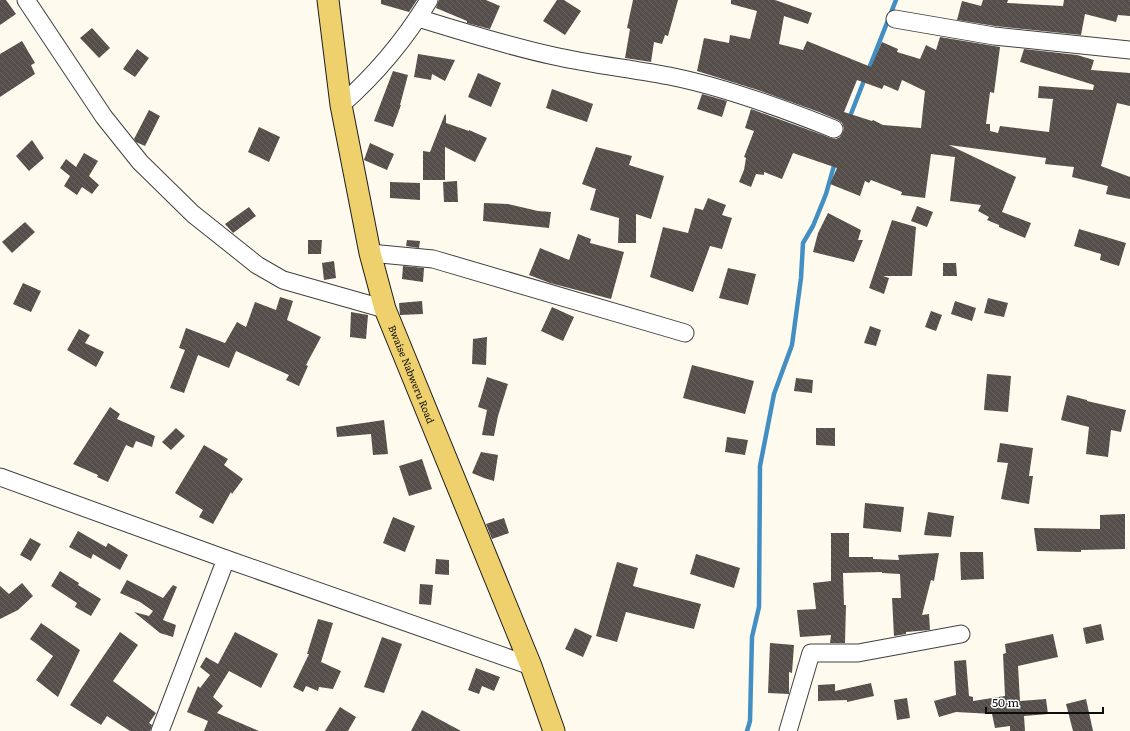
<svg xmlns="http://www.w3.org/2000/svg" width="1130" height="731" viewBox="0 0 1130 731" font-family="Literata,serif">
<style>
.lines{fill:none;stroke-linecap:round;stroke-linejoin:round}
.stream{stroke:#438fc3;stroke-width:4.5}
.building{fill:url(#building-back-hatch);fill-rule:evenodd}
.minor-casing{stroke:#404040;stroke-width:19}
.major-casing{stroke:#1e1e1e;stroke-width:23}
.minor{stroke:#fff;stroke-width:17}
.major{stroke:#eed06d;stroke-width:21}
.labels{text-anchor:middle;stroke-width:4;stroke-linejoin:round;paint-order:stroke}
.street-label{font-size:10px;fill:#0d0d0d;stroke:#fff}
</style>
<defs>
<pattern id="building-back-hatch" width="6" height="6" patternUnits="userSpaceOnUse"><rect width="6" height="6" fill="#554e4a"/><path d="M-1 5l2 2M0 0l6 6M5-1l2 2" fill="none" stroke="#686360"/></pattern>
</defs>
<rect width="100%" height="100%" fill="#fefbee"/>
<g class="lines">
<!-- stream -->
<g class="stream">
<polyline points="868,71 896,0"/>
<polyline points="849,119 865,78"/>
<polyline points="747,731 750,721 752,637 759,607 760,466 774,394 792,345 801,278 803,243 813,226 826,194 835,162"/>
</g>
</g>
<!-- building -->
<g class="building">
<polygon points="0,0 6,0 16,14 0,25"/>
<polygon points="381,0 417,0 409,12 381,4"/>
<polygon points="439,0 486,0 500,6 490,29 467,23 467,21 436,8"/>
<polygon points="557,0 564,0 581,11 565,35 543,21"/>
<polygon points="633,0 678,0 668,36 665,35 662,44 654,42 651,62 625,58 630,29 627,28"/>
<path d="M731,0H775L812,13L808,24L784,16L779,44L803,50L807,41L871,67L882,42L898,49L897,52L920,59L926,45L936,50L940,37L1000,47L994,93L990,92L986,124H990V131L998,133L1000,126L1049,132L1053,99L1038,98L1039,86L1093,90L1094,85L1020,62L1024,49L1077,55L1094,60L1091,70L1130,73V106L1117,103L1101,166L1130,177V199L1106,194L1108,186L1072,177L1074,167L1045,164L1046,158L949,145L1016,177L1002,212L1031,223L1025,238L999,227V225L987,220L989,217L978,211L981,205L950,201L955,157L931,154L925,198L901,195L902,192L871,180L869,183L865,181L860,196L830,184L837,168L793,153L782,179L764,172V175L756,174L751,187L739,182L744,170L746,158L744,157L754,131L745,128L751,109L831,138L836,139L840,137L843,132L844,128L842,123L838,120L819,112L758,90L697,71L704,38L729,43L730,35L750,39L757,11L731,4ZM857,80L882,89L884,85L898,91L902,80L925,91L921,128L883,125L873,120L872,121L844,112Z"/>
<polygon points="983,0 1008,0 1007,3 1063,6 1064,0 1130,0 1130,16 1118,15 1116,22 1085,14 1081,35 995,26 957,20 962,1 981,6"/>
<polygon points="92,28 110,48 99,58 80,38"/>
<polygon points="22,41 35,63 31,65 35,74 0,97 0,54"/>
<polygon points="137,49 149,58 135,77 123,69"/>
<polygon points="418,54 455,60 445,81 432,74 431,80 414,77"/>
<polygon points="393,71 408,75 400,105 401,105 393,127 374,121"/>
<polygon points="478,73 501,83 491,107 468,97"/>
<polygon points="552,89 593,104 587,122 546,108"/>
<polygon points="702,94 727,101 722,117 697,109"/>
<polygon points="149,110 160,116 145,146 136,142 134,139"/>
<polygon points="445,114 446,115 446,123 469,131 469,130 487,138 475,162 445,147 445,180 423,180 423,151 430,152"/>
<polygon points="259,127 280,137 269,162 248,152"/>
<polygon points="32,140 44,158 29,171 16,156"/>
<polygon points="370,143 394,154 387,170 364,160"/>
<polygon points="596,147 632,156 629,165 664,176 651,219 636,214 636,243 618,243 619,218 590,210 596,189 582,184"/>
<polygon points="84,153 98,161 89,176 99,185 92,194 82,187 77,195 64,186 70,176 60,168 66,159 76,167"/>
<polygon points="457,181 458,202 444,202 443,182"/>
<polygon points="390,182 420,183 420,200 390,198"/>
<polygon points="708,198 726,205 722,215 732,218 722,249 710,246 693,292 650,277 663,227 688,233 695,208 703,210"/>
<polygon points="484,203 508,204 538,211 551,212 549,228 483,221"/>
<polygon points="917,206 933,212 927,227 911,221"/>
<polygon points="249,207 256,216 233,233 225,224"/>
<polygon points="828,213 861,230 858,240 863,240 854,262 813,252 818,233"/>
<polygon points="892,220 916,227 912,276 883,276 889,278 884,294 869,288"/>
<polygon points="25,222 35,232 12,253 2,242"/>
<polygon points="1079,229 1126,243 1119,266 1100,260 1101,254 1074,246"/>
<polygon points="578,234 591,239 590,243 624,252 611,299 550,283 529,275 540,248 569,260"/>
<polygon points="308,240 322,240 321,254 308,254"/>
<polygon points="407,240 420,241 419,248 406,246"/>
<polygon points="334,261 336,278 324,280 322,263"/>
<polygon points="943,263 956,263 957,276 943,276"/>
<polygon points="403,266 424,268 423,282 402,279"/>
<polygon points="728,268 756,274 748,305 719,298"/>
<polygon points="23,283 41,291 31,312 13,304"/>
<polygon points="280,297 293,301 287,320 321,337 306,365 308,366 299,386 286,380 289,375 236,351 229,368 198,355 184,393 170,388 185,350 179,348 186,328 225,343 237,322 246,327 255,302 276,310"/>
<polygon points="988,298 1008,303 1004,317 984,313"/>
<polygon points="422,301 423,314 400,315 399,303"/>
<polygon points="955,301 976,308 972,321 951,314"/>
<polygon points="552,307 574,317 563,341 541,331"/>
<polygon points="931,311 942,315 936,331 925,327"/>
<polygon points="351,312 368,315 366,339 350,337"/>
<polygon points="870,326 881,330 876,346 864,343"/>
<polygon points="79,329 90,335 85,343 104,352 96,367 67,350"/>
<polygon points="487,337 486,365 472,364 473,339"/>
<polygon points="692,365 754,381 745,414 683,398"/>
<polygon points="987,374 1011,376 1008,412 984,410"/>
<polygon points="487,377 508,384 498,416 494,436 482,435 487,410 478,407"/>
<polygon points="796,378 813,380 812,393 794,391"/>
<polygon points="1067,395 1087,400 1087,401 1126,410 1121,432 1111,430 1108,457 1086,454 1089,427 1061,420"/>
<polygon points="110,407 120,414 117,419 155,436 152,447 136,441 133,448 126,445 108,482 97,477 98,475 73,464"/>
<polygon points="384,420 388,454 373,455 371,434 337,437 336,427"/>
<polygon points="176,428 185,436 171,450 162,442"/>
<polygon points="816,428 835,428 835,446 816,445"/>
<polygon points="727,437 748,440 745,455 725,452"/>
<polygon points="1000,443 1033,448 1029,476 1033,476 1029,504 1001,499 1008,463 997,462"/>
<polygon points="204,445 228,459 224,465 243,479 232,494 231,492 213,524 199,517 203,510 175,493"/>
<polygon points="481,452 498,455 494,481 484,478 472,473"/>
<polygon points="422,459 432,489 409,496 399,466"/>
<polygon points="865,503 904,507 901,532 863,528"/>
<polygon points="928,512 954,516 951,537 924,535"/>
<polygon points="1125,514 1125,549 1081,550 1081,552 1037,551 1034,528 1100,529 1100,515"/>
<polygon points="393,517 415,526 405,552 383,543"/>
<polygon points="504,518 509,533 492,539 486,524"/>
<polygon points="78,531 106,547 108,543 128,555 120,570 93,554 91,559 69,547"/>
<polygon points="831,533 849,533 849,557 873,557 873,559 899,560 898,555 939,553 934,581 931,580 922,615 929,614 930,630 906,632 906,634 894,636 892,598 901,598 900,574 882,573 882,572 843,573 844,605 846,605 845,643 830,643 831,635 800,637 797,610 816,609 813,583 831,581"/>
<polygon points="30,538 41,544 31,561 20,555"/>
<polygon points="960,552 983,552 984,579 961,580"/>
<polygon points="696,554 740,568 734,588 690,574"/>
<polygon points="436,559 449,560 449,575 435,574"/>
<polygon points="617,562 638,568 633,586 701,604 694,629 626,612 617,642 596,636"/>
<polygon points="60,571 79,583 78,585 101,599 91,616 75,607 77,603 51,586"/>
<polygon points="127,580 163,598 173,585 177,587 163,620 176,625 173,637 160,633 134,612 149,616 153,611 140,602 120,593"/>
<polygon points="22,583 33,596 18,610 0,619 0,586 9,594"/>
<polygon points="420,584 433,585 431,605 419,604"/>
<polygon points="318,619 333,623 321,662 341,671 333,689 319,687 318,691 306,686 303,692 293,687 309,654 307,654"/>
<polygon points="41,623 80,650 58,697 36,680 53,656 30,639"/>
<polygon points="1101,624 1104,640 1086,644 1083,628"/>
<polygon points="575,628 592,636 583,657 565,649"/>
<polygon points="120,632 138,645 113,681 156,713 149,723 152,725 150,731 130,731 107,716 101,725 70,705"/>
<polygon points="235,632 278,654 261,688 229,671 213,697 223,706 217,713 259,731 204,731 208,721 187,712 198,686 200,688 210,675 200,667 206,657 218,664"/>
<polygon points="1053,634 1058,657 1018,666 1020,701 1046,699 1048,714 1024,716 1025,731 1010,731 1010,726 995,728 992,714 956,712 939,717 934,701 956,695 954,661 966,660 969,696 973,697 973,701 1005,696 1003,654 1006,653 1005,644"/>
<polygon points="382,637 402,644 384,693 364,687"/>
<polygon points="770,643 794,645 792,673 789,672 789,694 768,693"/>
<polygon points="476,668 500,677 494,691 482,686 479,694 468,690"/>
<polygon points="871,683 874,696 847,702 847,700 818,701 818,685 835,684 835,691"/>
<polygon points="907,698 910,718 897,720 894,700"/>
<polygon points="1086,699 1093,731 1073,731 1066,704"/>
<polygon points="340,707 356,717 348,731 325,731"/>
<polygon points="422,710 461,731 411,731"/>
</g>
<g class="lines">
<defs>
<g id="minor">
<polyline points="26,0 104,117 140,162 193,214 257,265 283,280 385,309"/>
<path d="M418,18C463,32 508,46 554,56C594,65 634,69 674,77C727,88 784,109 834,129"/>
<polyline points="895,19 994,36 1130,50"/>
<path d="M341,105C374,76 406,38 429,0"/>
<polyline points="370,253 433,259 685,333"/>
<polyline points="0,477 226,559 531,666"/>
<polyline points="160,731 226,559"/>
<polyline points="788,731 811,653 858,653 961,634"/>
</g>
<g id="major">
<path id="s1" d="M328,0L341,105L370,253L385,309L531,666L554,731"/>
</g>
</defs>
<!-- minor casing -->
<use href="#minor" class="minor-casing"/>
<!-- major casing -->
<use href="#major" class="major-casing"/>
<!-- minor -->
<use href="#minor" class="minor"/>
<!-- major -->
<use href="#major" class="major"/>
</g>
<g class="labels">
<!-- street labels -->
<g class="street-label">
<text dy="4" stroke="none"><textPath href="#s1" startOffset="385">Bwaise Nabweru Road</textPath></text>
</g>
</g>
<!-- scale -->
<path d="M986 707v6h117v-6" fill="none" stroke="#0d0d0d" stroke-width="2"/>
<text x="992" y="707" font-size="12" fill="#0d0d0d" stroke="#ffffff" stroke-width="3" paint-order="stroke">50 m</text>
</svg>
